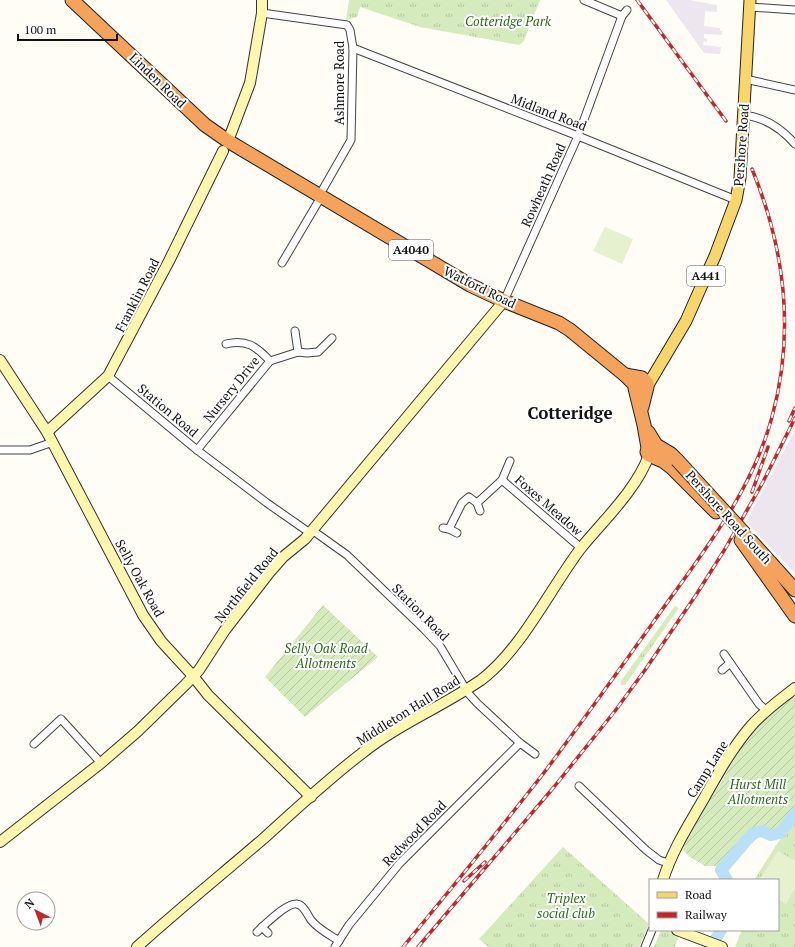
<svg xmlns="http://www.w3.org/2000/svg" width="795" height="947" viewBox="0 0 795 947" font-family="'PT Serif',serif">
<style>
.industrial{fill:#eee6ef}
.grass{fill:url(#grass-tufts)}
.garden{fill:url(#garden-furrows)}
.pitch{fill:#e6f2cf}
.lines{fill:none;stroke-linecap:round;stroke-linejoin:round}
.river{stroke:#b9e0f7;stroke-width:12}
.street-casing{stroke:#444;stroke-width:9}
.secondary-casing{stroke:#333;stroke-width:12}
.primary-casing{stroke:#222;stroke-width:13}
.highway-casing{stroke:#222;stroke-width:15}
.street{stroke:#fff;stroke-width:7}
.secondary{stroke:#fff6b0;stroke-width:10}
.primary{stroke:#f9d66b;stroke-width:11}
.highway{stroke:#f5a25d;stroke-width:13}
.rail-casing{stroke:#c4262e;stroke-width:3.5}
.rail{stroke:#fff;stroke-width:2;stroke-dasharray:6;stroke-linecap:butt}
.highway-bridge-casing{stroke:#222;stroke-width:15;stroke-linecap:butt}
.highway-bridge{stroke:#f5a25d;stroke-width:13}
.labels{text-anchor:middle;stroke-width:4;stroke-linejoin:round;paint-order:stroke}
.shield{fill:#fff;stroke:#585858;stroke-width:1}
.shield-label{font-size:12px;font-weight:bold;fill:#111}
.park-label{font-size:13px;font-style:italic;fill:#2f6b1f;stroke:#fff}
.street-label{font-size:13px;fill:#111;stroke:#fff}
.district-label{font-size:17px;font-weight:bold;fill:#111;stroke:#fff}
</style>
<defs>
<pattern id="grass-tufts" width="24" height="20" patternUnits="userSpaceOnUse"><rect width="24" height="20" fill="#d5ebbd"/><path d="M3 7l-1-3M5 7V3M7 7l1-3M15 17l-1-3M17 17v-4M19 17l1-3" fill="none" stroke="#b6c8a1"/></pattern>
<pattern id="garden-furrows" width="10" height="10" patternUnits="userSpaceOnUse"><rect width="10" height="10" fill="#d5ebbd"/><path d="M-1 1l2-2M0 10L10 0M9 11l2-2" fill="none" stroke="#b6c8a1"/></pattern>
</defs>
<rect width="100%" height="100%" fill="#fffdf5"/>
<!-- industrial -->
<g class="industrial">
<polygon points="666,0 689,0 717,5 717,12 705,11 704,26 720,28 720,31 722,31 722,35 704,34 704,38 707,39 707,42 704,41 703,45 721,47 720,54 704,53"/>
<polygon points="795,430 795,573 746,522"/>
</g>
<!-- grass -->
<g class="grass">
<polygon points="349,0 540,0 524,41 519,45 420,27 360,7 357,17 346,20"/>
<polygon points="675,606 679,608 625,685 621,685 621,681"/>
<polygon points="795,823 795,947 735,947 742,930 778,930 778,880 754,880 779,841"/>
<polygon points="563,847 649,924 639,947 488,947 479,939"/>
<polygon points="661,930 666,930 679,936 675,947 654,947"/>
</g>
<!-- garden -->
<g class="garden">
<polygon points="323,605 378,657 305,717 265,677"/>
<polygon points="795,695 795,810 777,830 763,828 754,830 743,840 728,862 720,866 705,866 690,857 681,848 748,737 767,713"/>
</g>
<!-- pitch -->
<g class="pitch">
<polygon points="605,227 633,239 622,264 593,251"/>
<polygon points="778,851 795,861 795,888 786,904 778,899 778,880 759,880"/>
</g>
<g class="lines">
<!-- river -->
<g class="river">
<polyline points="727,880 721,870 745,842 754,833 762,831 771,835 780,833 795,814"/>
<polyline points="711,947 721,930"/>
</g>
<defs>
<g id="street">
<polyline points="584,0 622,16"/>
<polyline points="750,7 795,10"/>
<polyline points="262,13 347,25 350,30 353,48 351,140 319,196"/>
<polyline points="353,48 578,136 736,200"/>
<polyline points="745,79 795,90"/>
<path d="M743,115C764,117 781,128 795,144"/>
<polyline points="282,263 321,197"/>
<polyline points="504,301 578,136 622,16 627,10"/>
<polyline points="295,331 298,352"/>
<path d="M226,344C246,339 256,346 270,361"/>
<polyline points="108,376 197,450 267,503 310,533"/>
<polyline points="0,450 30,450 53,442"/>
<polyline points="197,450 270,361 298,352 307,353 318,352 332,338"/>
<polyline points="502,480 510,461"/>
<polyline points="477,503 480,511"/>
<polyline points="443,528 449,529 462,503 469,497 477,503 502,480 581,548"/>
<polyline points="449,529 457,533"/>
<polyline points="312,530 347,555 423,628 440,646 468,693 477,703 520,743 535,754"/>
<polyline points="724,654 759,704 766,710"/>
<polyline points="722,670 730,663"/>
<polyline points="34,744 61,719 101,763"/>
<polyline points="579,786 646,850 659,860 668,863"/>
<polyline points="262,927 268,933"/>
<path d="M257,932C264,925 288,902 297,904C304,905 308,916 311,920C318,929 330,935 339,941"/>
<polyline points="335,947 349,925 400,863 520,743"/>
<polyline points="645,947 652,930"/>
</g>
<g id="secondary">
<polyline points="228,141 250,83 262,13 262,0"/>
<polyline points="0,360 47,432 143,615 161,641 193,676 208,695 311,797"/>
<polyline points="47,432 108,376 169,261 223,151"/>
<polyline points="0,842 101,763 138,731 186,684 199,670 225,630 269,573 283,557 305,539 504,301"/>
<path d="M663,880C672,851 688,826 703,800C717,775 732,748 751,726C764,711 780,700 795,688"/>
<polyline points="677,930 722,947"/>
<path d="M137,947C178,910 221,875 263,839C295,810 327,780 361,754C398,724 442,707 481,680C521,650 550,589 581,548C603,521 637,489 649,455"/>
</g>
<polyline id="primary" points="648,385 686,321 701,287 715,256 736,200 740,178 750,0"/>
<g id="highway">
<polyline points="72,0 205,125 228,141 470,285 504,301 559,323 570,330 625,375 634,384 644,425 648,448 647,452 649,455 663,461 671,467 716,512"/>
<polyline points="625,375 642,378 647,383 647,387 642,407"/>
<polyline points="648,432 656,445 671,454 677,460"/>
<polyline points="741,540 795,616"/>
<polyline points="751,541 795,590"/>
</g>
</defs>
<!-- street casing -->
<use href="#street" class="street-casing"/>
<!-- secondary casing -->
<use href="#secondary" class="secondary-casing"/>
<!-- primary casing -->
<use href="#primary" class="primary-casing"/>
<!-- highway casing -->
<use href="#highway" class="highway-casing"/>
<!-- street -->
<use href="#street" class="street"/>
<!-- secondary -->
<use href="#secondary" class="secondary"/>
<!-- primary -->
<use href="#primary" class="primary"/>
<!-- highway -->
<use href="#highway" class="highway"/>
<defs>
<g id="rail">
<polyline points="637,0 726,121"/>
<polyline points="789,421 795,408"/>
<polyline points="752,492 768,447"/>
<polyline points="464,881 485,862"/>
<path d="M403,947C450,890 497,833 543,774C580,725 616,674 652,624C698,558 751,496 772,417C795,333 785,249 752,169"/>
<polyline points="418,947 554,787 615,711 645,670 696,595 725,549 763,482 795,418"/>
</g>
</defs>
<!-- rail casing -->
<use href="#rail" class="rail-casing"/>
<!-- rail -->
<use href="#rail" class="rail"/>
<defs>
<polyline id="highway-bridge" points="677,460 745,534"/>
</defs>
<!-- highway-bridge casing -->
<use href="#highway-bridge" class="highway-bridge-casing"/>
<!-- highway-bridge -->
<use href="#highway-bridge" class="highway-bridge"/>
</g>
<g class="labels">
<!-- shield labels -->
<g class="shield">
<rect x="389" y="240" width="44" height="20" rx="3"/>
<rect x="687" y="266" width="38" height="20" rx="3"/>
</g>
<g class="shield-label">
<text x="411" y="254">A4040</text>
<text x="706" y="280">A441</text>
</g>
<!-- park labels -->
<g class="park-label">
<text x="508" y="26">Cotteridge Park</text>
<text x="326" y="653">Selly Oak Road<tspan x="326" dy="15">Allotments</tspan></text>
<text x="758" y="789">Hurst Mill<tspan x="758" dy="15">Allotments</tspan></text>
<text x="566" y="903">Triplex<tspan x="566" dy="15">social club</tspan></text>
</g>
<!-- street labels -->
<g class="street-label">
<text transform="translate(158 80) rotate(44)" y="5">Linden Road</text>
<text transform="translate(339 83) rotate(-90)" y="5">Ashmore Road</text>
<text transform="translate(549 112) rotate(21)" y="5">Midland Road</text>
<text transform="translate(741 145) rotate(-86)" y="5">Pershore Road</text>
<text transform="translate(543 185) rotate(-66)" y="5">Rowheath Road</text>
<text transform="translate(480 287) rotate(26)" y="5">Watford Road</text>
<text transform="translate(137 295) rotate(-63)" y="5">Franklin Road</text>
<text transform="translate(231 389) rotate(-51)" y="5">Nursery Drive</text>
<text transform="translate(168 410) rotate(40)" y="5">Station Road</text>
<text transform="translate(549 505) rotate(41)" y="5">Foxes Meadow</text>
<text transform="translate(729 517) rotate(48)" y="5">Pershore Road South</text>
<text transform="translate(140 578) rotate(61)" y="5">Selly Oak Road</text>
<text transform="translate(246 585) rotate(-51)" y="5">Northfield Road</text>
<text transform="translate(421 612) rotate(45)" y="5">Station Road</text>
<text transform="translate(408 710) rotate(-32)" y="5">Middleton Hall Road</text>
<text transform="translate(707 769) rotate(-58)" y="5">Camp Lane</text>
<text transform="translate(414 833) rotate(-46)" y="5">Redwood Road</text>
</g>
<!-- district labels -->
<g class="district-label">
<text x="570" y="419">Cotteridge</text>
</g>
</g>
<!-- legend -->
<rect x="649" y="879" width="130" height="52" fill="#ffffff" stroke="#a0a0a0"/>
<rect x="657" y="892" width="20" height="6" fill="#f9d66b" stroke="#a0a0a0"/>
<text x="685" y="899" font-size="12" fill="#111111">Road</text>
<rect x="657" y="912" width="20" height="6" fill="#c4262e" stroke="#a0a0a0"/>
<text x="685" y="919" font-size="12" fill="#111111">Railway</text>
<!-- north arrow -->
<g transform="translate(36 911) rotate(318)"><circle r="19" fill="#ffffff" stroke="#a0a0a0"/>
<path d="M0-3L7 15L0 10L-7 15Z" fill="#c4262e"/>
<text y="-6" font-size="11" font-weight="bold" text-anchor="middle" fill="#111111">N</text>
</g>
<!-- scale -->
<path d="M18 34v6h99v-6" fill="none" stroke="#111111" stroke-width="2"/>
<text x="24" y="34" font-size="12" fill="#111111" stroke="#ffffff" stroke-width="3" paint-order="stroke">100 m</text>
</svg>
